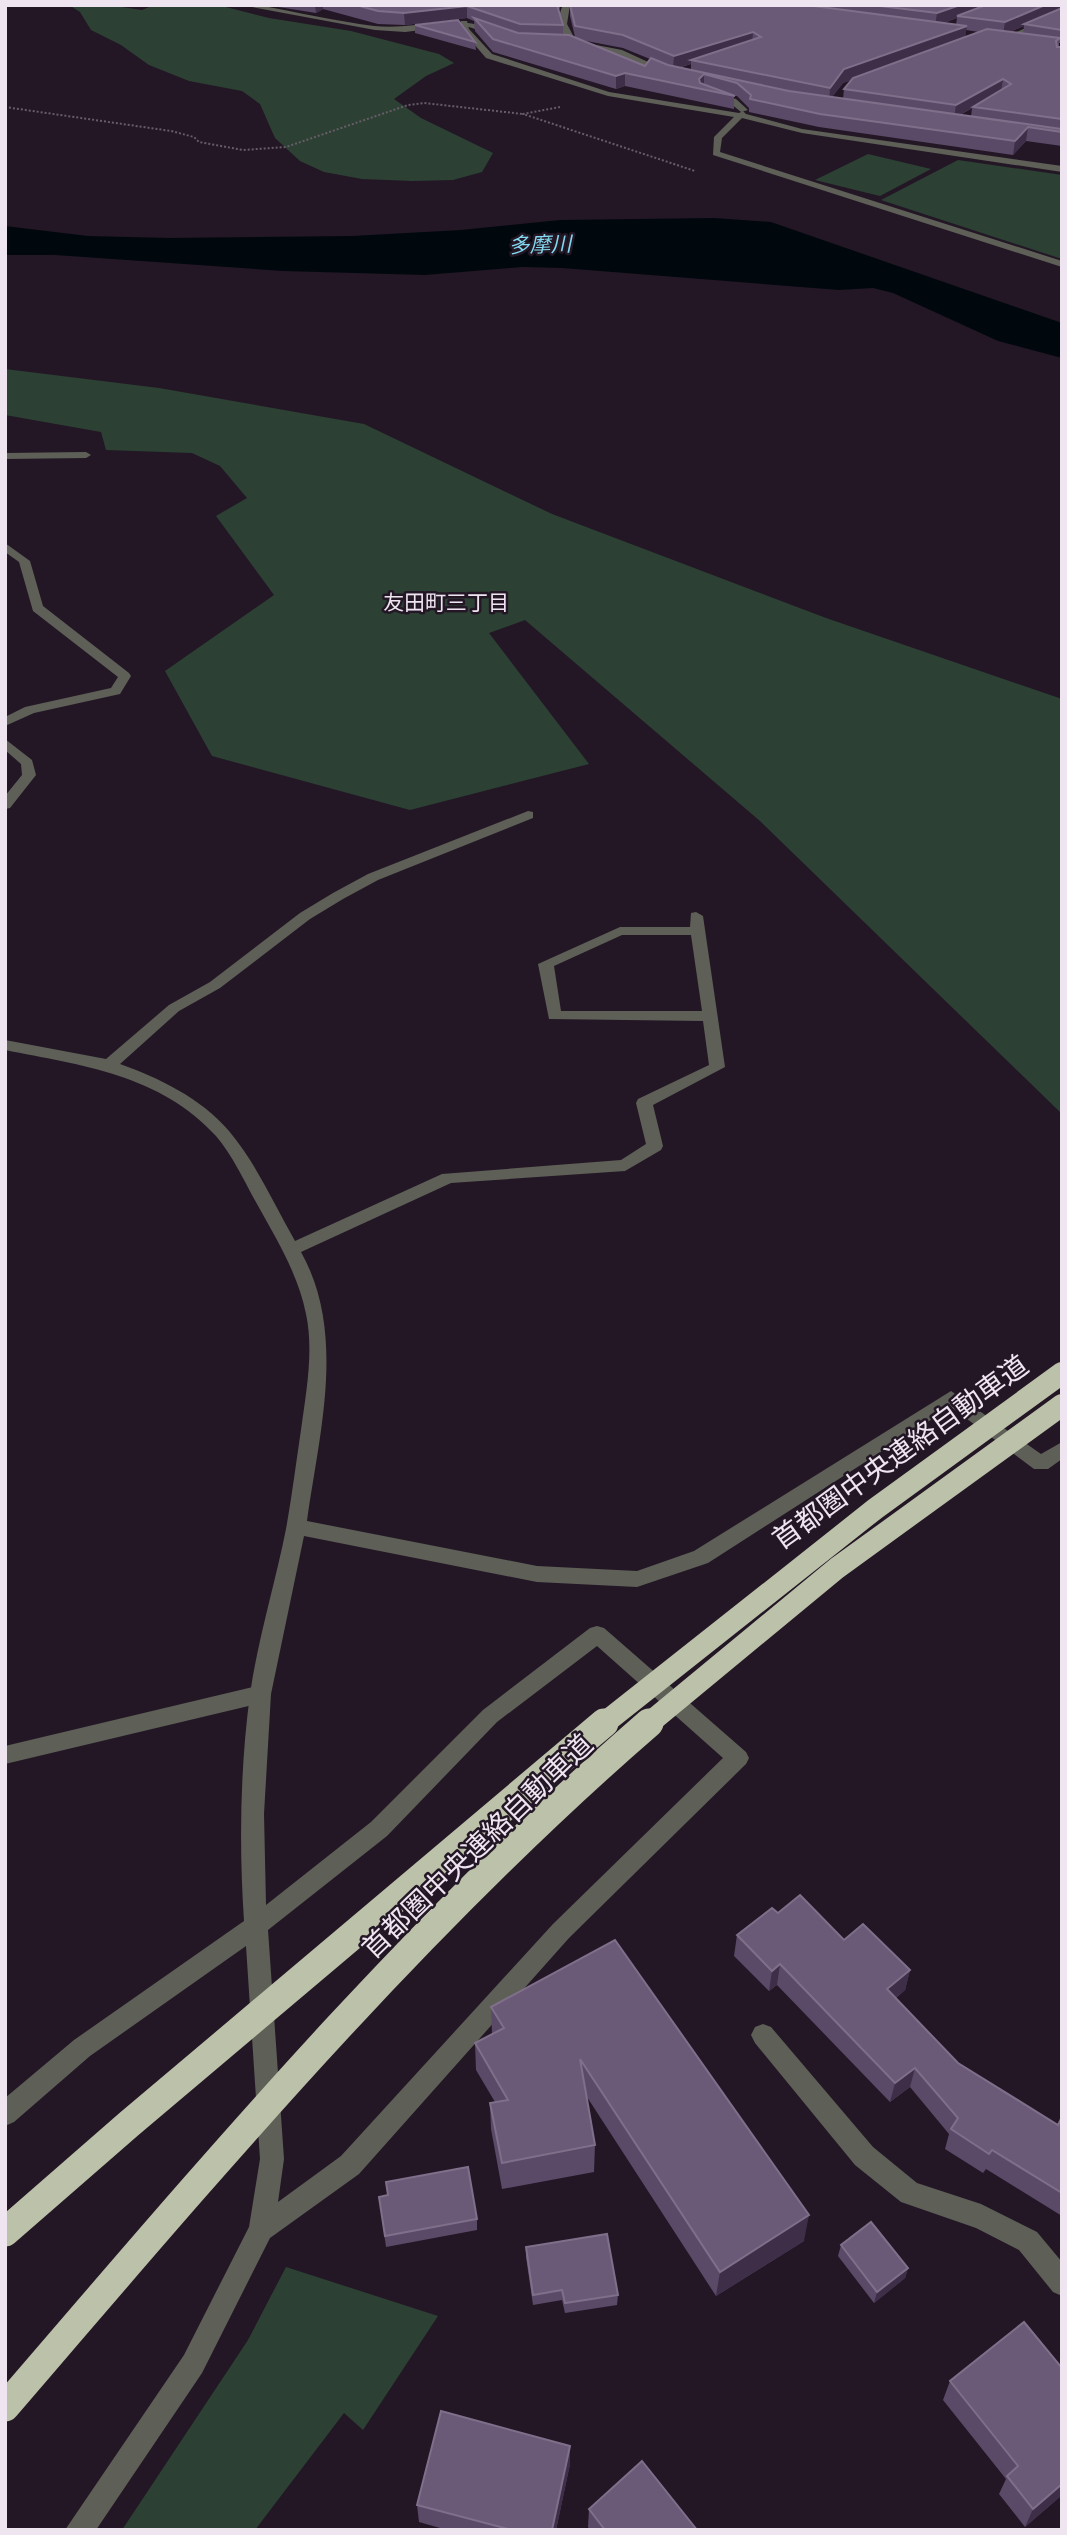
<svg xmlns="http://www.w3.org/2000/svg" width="1067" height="2535" viewBox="0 0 1067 2535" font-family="'Noto Serif','Noto Sans JP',serif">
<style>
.green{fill:#2c4133}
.water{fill:#00080d}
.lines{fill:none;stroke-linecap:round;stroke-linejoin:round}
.path{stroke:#675c69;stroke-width:2;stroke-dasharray:2 2;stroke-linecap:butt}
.service{fill:#5e6057;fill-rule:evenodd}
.minor{fill:#5e6057;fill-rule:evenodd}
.motorway-bridge-far1{stroke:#bcc1a9;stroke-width:22}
.motorway-bridge{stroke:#bcc1a9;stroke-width:29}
.wall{fill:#5b4968;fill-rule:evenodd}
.shaded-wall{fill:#3e2e48}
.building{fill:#6b5a77;stroke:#7f6f8a;stroke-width:2}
.labels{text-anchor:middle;stroke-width:5;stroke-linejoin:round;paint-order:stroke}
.far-water-label{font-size:21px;font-style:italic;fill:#83d9ef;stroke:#231726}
.far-neighbourhood-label{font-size:21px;fill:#eee5f0;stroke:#231726}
.near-street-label{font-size:28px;fill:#eee5f0;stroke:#231726}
</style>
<rect width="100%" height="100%" fill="#231726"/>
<!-- green -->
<g class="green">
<polygon points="69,5 108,5 142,10 154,5 218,5 269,18 351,31 439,54 454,63 426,76 394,99 421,118 493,153 482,172 453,180 412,181 362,179 324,172 300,161 275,138 260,104 242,91 189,81 149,65 121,45 91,30 80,12"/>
<polygon points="868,154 931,169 880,196 815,180"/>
<polygon points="958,160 1062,175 1062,259 881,200"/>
<polygon points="5,369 159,388 364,424 552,514 826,618 1062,699 1062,1114 760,821 525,620 489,633 589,764 410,810 212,756 165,671 274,595 216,516 247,498 220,466 192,453 106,450 101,432 5,415"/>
<polygon points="286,2267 438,2316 363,2430 344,2413 255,2530 122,2530 248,2340"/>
</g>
<!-- water -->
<polygon class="water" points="714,218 771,222 1062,323 1062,358 998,341 893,293 873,288 839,290 562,268 522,267 425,275 283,271 55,255 5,255 5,226 88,236 171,238 352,236 461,230 560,220"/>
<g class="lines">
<!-- path -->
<g class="path">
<polyline points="5,107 171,131 194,137 199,142 243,150 286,147 408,105 424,103 523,114"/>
<polyline points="560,107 523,114 695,171"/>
</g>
<!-- service -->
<g class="service">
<polygon points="1062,12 1062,17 1005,42 998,40"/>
<polygon points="461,21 467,21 469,29 492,54 609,92 739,113 743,111 746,114 802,129 1062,166 1062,172 802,133 742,118 722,138 720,152 1062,261 1062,267 713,155 714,137 734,117 608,96 486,58 461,29"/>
<polygon points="5,453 86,452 91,455 86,458 5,459"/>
<polygon points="261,1685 268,1688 271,1694 268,1700 261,1703 5,1764 5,1746"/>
</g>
<!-- minor -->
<g class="minor">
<path d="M241,5H258C296,12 335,21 374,26C416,31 462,10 500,34L496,36L463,25L405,32L375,30Z"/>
<path d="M563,5H570L567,24L576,41L622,50L672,73L665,75L617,54L583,47L584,51H578C563,40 554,23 563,5Z"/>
<polygon points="713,93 736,99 748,110 741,112 730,103 710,97"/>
<polygon points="5,543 30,561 43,606 129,673 131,676 120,694 34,713 5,726 5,717 25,707 111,688 118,677 33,611 19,562 5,552"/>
<polygon points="5,739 32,760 36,775 10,808 5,809 5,796 22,775 21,764 5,750"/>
<path d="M528,811L533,812V818L378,880L343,899L310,919L220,988L179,1011L120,1064C159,1078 201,1098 229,1131C256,1163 274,1204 295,1241L442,1174L621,1160L646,1144L636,1103L638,1099L709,1065L703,1021L549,1019L538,964L620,927H690L691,913L696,912L703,916L725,1067L653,1105L663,1146L661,1150L625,1171L451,1183L301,1252C347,1334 319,1434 307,1521L537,1566L637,1571L694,1551L951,1391L1041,1454L1062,1442V1459L1048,1469H1034L951,1407L708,1563L637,1587L537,1582L304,1536L271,1694L264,1814L266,1905L371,1822L483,1710L590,1628L597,1626L604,1628L746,1752L749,1758L746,1764L569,1938L359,2174L270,2238L202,2373L96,2530H65L184,2355L249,2227L260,2159L246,1946L90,2056L14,2122L5,2126V2098L74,2040L244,1921C239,1846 240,1769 250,1694C258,1639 275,1584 286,1529C292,1496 296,1463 301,1430C306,1393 314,1351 306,1314C298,1274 277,1240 257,1204C244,1181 233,1156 216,1136C161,1075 81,1065 5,1050V1040L106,1059L169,1005L210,982L300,913L333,893L368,874ZM622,935H691L702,1011H561L554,966ZM597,1646L723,1758L553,1924L341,2156L278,2202L284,2159L268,1930L387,1836L497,1722Z"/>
<polygon points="763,2024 771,2027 873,2147 917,2183 981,2204 1037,2232 1062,2262 1062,2296 1053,2292 1019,2250 976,2228 901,2202 855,2165 755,2043 751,2035 755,2027"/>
</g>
<!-- motorway-bridge-far1 -->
<g class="motorway-bridge-far1">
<polyline points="602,1725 875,1509 1062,1373"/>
<polyline points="647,1725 837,1568 1062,1405"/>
</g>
<!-- motorway-bridge -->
<g class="motorway-bridge">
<polyline points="5,2232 129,2124 604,1723"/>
<path d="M5,2407C209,2170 412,1928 649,1723"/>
</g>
</g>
<!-- wall -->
<g class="wall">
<path d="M266,5H561L559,10L563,25V34L575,37L570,16V5H1062V43H1059V47H1062V146L1026,141L1013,155L819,127L749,112V108L737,96H734V109L625,86L616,89L493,52L475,31L474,21L467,18L405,25L378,24L323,9L316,13ZM957,18L956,25L944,23ZM1024,26L1023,33L1010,32ZM966,30L979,32L965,37ZM581,40L623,48L650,59L645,66ZM691,64V70L679,68ZM851,80L844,89L843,99L832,97L843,83ZM972,108L971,117L960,115L969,110Z"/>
<polygon points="415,25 475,42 476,50 415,33"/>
<polygon points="778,1913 844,1940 910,1970 905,1990 896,1998 958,2063 1058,2125 1062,2120 1062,2216 986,2169 983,2173 945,2149 949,2134 910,2087 890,2102 777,1985 769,1991 734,1956 737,1935"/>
<polygon points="615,1940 804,2241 716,2296 587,2097 595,2145 594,2172 502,2189 491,2129 490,2103 495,2102 476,2070 475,2043 492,2034 491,2007"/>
<polygon points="379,2197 477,2219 477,2230 386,2247"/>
<polygon points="841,2245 908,2268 905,2278 874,2303 838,2256"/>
<polygon points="526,2247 618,2295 617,2305 565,2313 562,2300 533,2305 526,2257"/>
<polygon points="950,2381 1062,2495 1025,2527 999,2494 1006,2479 943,2400"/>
<polygon points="570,2446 570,2464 556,2530 447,2530 419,2522 417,2505"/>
<polygon points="589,2509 697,2530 590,2530 588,2527"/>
</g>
<!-- shaded-wall -->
<g class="shaded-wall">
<polygon points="315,5 323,5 323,9 316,13"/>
<polygon points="960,5 993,5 957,16 957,18 935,26 937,13"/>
<polygon points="1045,5 1062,5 1062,10 1024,24 1024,26 1003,35 1005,22"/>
<polygon points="467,6 467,18 405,25 404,13"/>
<polygon points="967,26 965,39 843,83 829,101 830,88 844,69"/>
<polygon points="753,32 752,44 691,60 691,64 673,69 674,56"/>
<polygon points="625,73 625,86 616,89 616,76"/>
<polygon points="704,74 704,87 702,89 699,79"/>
<polygon points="1003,79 1001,92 954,118 956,105"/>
<polygon points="1028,127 1026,141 1013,155 1015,141"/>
<polygon points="780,1964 777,1985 769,1991 772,1971"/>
<polygon points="910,1970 905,1990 883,2009 887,1989"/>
<polygon points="915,2068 910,2087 890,2102 895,2083"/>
<polygon points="809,2215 804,2241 716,2296 720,2272"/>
<polygon points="908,2268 905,2278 874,2303 877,2292"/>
<polygon points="570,2446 570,2464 556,2530 552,2530"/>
<polygon points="1062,2484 1062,2495 1025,2527 1033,2509"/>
</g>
<!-- building -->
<g class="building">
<polygon points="356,5 557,5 563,25 520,24 467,6 404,13 378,11"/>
<polygon points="570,5 806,5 967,26 844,69 830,88 691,60 761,37 753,32 674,56 623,35 575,26"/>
<polygon points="872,5 960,5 937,13"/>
<polygon points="986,5 1045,5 1005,22 957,16"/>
<polygon points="1062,8 1062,30 1024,24"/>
<polygon points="474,18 518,33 569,35 645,66 651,58 668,65 789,91 1062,129 1062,132 1028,127 1015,141 820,114 750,99 751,95 737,83 704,74 699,79 700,83 735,96 625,73 616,76 493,39"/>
<polygon points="458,20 475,42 415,25"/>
<polygon points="987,29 1060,38 1056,41 1057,47 1062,47 1062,119 973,107 1011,84 1003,79 956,105 844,89 853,78"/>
<polygon points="800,1895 844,1940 863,1924 910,1970 887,1989 958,2063 1058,2125 1061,2119 1062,2120 1062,2193 992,2150 989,2154 951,2129 958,2118 915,2068 895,2083 780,1964 772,1971 737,1935 772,1908 778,1913"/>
<polygon points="615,1940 809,2215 720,2272 580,2059 595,2145 502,2163 490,2103 508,2100 475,2043 504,2028 491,2007"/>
<polygon points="468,2167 477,2219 385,2236 379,2197 388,2195 386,2182"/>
<polygon points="871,2222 908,2268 877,2292 841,2245"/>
<polygon points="607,2234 618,2295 565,2303 562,2290 533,2295 526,2247"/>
<polygon points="1024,2322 1062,2368 1062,2484 1033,2509 1007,2476 1018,2466 950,2381"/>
<polygon points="441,2411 570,2446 552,2530 512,2530 417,2505"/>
<polygon points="642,2461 697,2530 605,2530 589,2509"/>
</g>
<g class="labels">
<!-- far-water labels -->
<g class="far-water-label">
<text transform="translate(540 245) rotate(-2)" y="7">多摩川</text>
</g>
<!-- far-neighbourhood labels -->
<g class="far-neighbourhood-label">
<text x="446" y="610">友田町三丁目</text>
</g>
<!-- near-street labels -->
<g class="near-street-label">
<text transform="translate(900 1452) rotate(-36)" y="10">首都圏中央連絡自動車道</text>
<text transform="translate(477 1846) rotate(-44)" y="10">首都圏中央連絡自動車道</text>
</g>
</g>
<!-- border -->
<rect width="1067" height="2535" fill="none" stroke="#eee5f0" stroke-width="14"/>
</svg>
